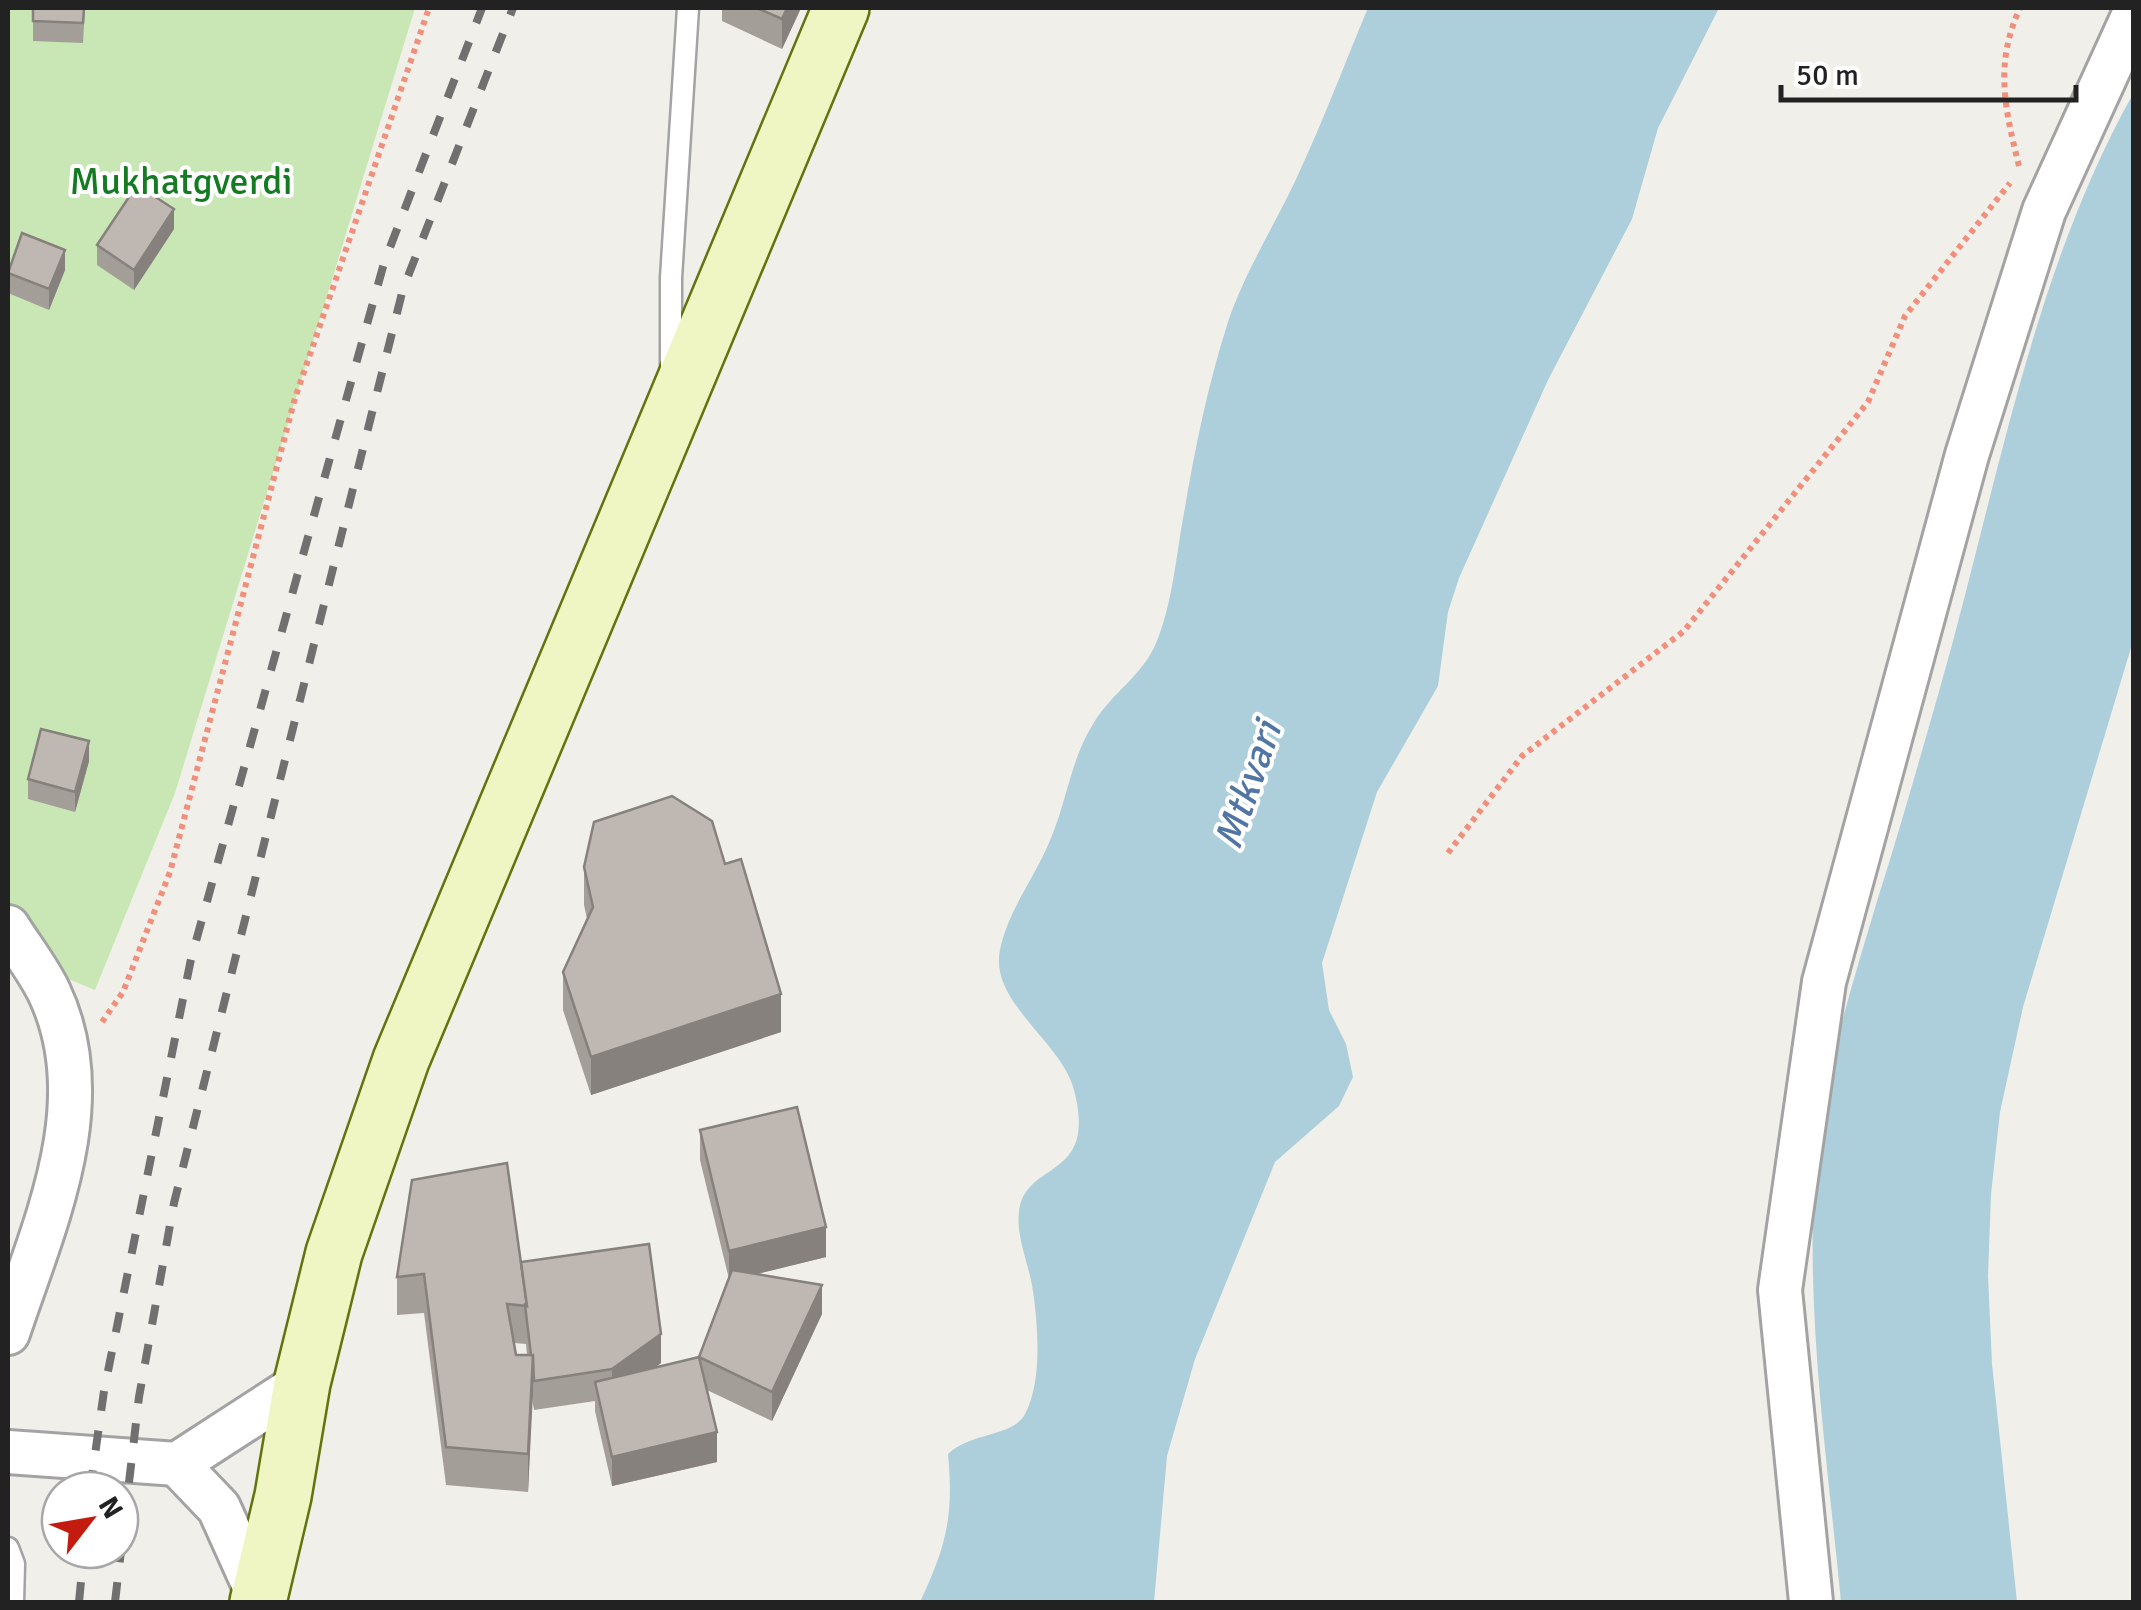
<svg xmlns="http://www.w3.org/2000/svg" width="2141" height="1610" viewBox="0 0 2141 1610" font-family="Signika,sans-serif">
<style>
.grass{fill:#c9e7b4}
.water{fill:#adcedb}
.lines{fill:none;stroke-linecap:round;stroke-linejoin:round}
.lane-casing{stroke:#a3a3a3;stroke-width:25}
.street-casing{stroke:#a3a3a3;stroke-width:48}
.secondary-casing{stroke:#62740d;stroke-width:60}
.path{stroke:#f08f7b;stroke-width:6;stroke-dasharray:5 5;stroke-linecap:butt}
.lane{stroke:#fff;stroke-width:20}
.street{stroke:#fff;stroke-width:42}
.secondary{stroke:#f0f6c3;stroke-width:55}
.rail{stroke:#707070;stroke-width:8;stroke-dasharray:20 20;stroke-linecap:butt}
.wall{fill:#a49e99;fill-rule:evenodd}
.shaded-wall{fill:#86817d}
.building{fill:#bfb8b2;stroke:#86817d;stroke-width:2.5}
.labels{text-anchor:middle;stroke-width:8;stroke-linejoin:round;paint-order:stroke}
.park-label{font-size:38px;fill:#147b23;stroke:#fff}
.water-label{font-size:40px;font-style:italic;fill:#5175a4;stroke:#fff}
</style>
<rect width="100%" height="100%" fill="#f1efe9"/>
<!-- grass -->
<polygon class="grass" points="8,8 415,8 175,793 95,990 8,954"/>
<!-- water -->
<g class="water">
<path d="M1368,8H1719L1658,128L1632,219L1548,380L1459,578L1448,612L1438,686L1377,792L1322,963L1329,1010L1346,1044L1353,1077L1339,1106L1275,1162L1195,1359L1167,1456L1154,1602H920C946,1547 954,1516 948,1454C970,1432 1013,1437 1025,1414C1043,1380 1038,1322 1032,1285C1028,1263 1016,1235 1019,1212C1025,1159 1098,1182 1074,1090C1062,1042 989,1002 1000,950C1008,910 1036,876 1051,838C1067,800 1071,759 1093,724C1112,692 1143,676 1157,641C1173,601 1176,555 1184,513C1195,448 1208,384 1228,322C1247,266 1279,219 1302,166C1326,114 1346,60 1368,8Z"/>
<path d="M2133,94V641L2023,1007L2000,1112L1991,1194L1988,1276L1992,1364L2017,1602H1841C1828,1465 1807,1327 1814,1188C1818,1090 1850,992 1878,898C1900,829 1920,758 1940,688C1997,489 2031,276 2133,94Z"/>
</g>
<g class="lines">
<defs>
<g id="lane">
<polyline points="671,370 671,278 688,8"/>
<polyline points="8,1548 14,1564 13,1602"/>
</g>
<g id="street">
<path d="M8,927C21,948 38,969 49,992C102,1103 43,1227 8,1333"/>
<polyline points="8,1452 177,1464 302,1383"/>
<polyline points="177,1464 219,1508 259,1597"/>
<polyline points="1811,1602 1780,1290 1824,982 1967,455 2044,211 2134,14"/>
</g>
<polyline id="secondary" points="258,1602 283,1496 302,1383 334,1253 401,1060 841,8"/>
</defs>
<!-- lane casing -->
<use href="#lane" class="lane-casing"/>
<!-- street casing -->
<use href="#street" class="street-casing"/>
<!-- secondary casing -->
<use href="#secondary" class="secondary-casing"/>
<!-- path -->
<g class="path">
<path d="M2019,166C2005,109 1994,64 2020,8"/>
<polyline points="1448,853 1522,756 1684,631 1868,402 1905,316 2010,183"/>
<polyline points="102,1022 123,992 170,872 295,398 429,8"/>
</g>
<!-- lane -->
<use href="#lane" class="lane"/>
<!-- street -->
<use href="#street" class="street"/>
<!-- secondary -->
<use href="#secondary" class="secondary"/>
<!-- rail -->
<g class="rail">
<polyline points="90,1490 104,1391 191,959 384,263 482,8"/>
<polyline points="79,1602 84,1550"/>
<polyline points="115,1602 139,1397 174,1203 403,289 513,8"/>
</g>
</g>
<!-- wall -->
<g class="wall">
<polygon points="33,8 85,8 83,43 33,41"/>
<polygon points="722,8 801,8 782,49 722,21"/>
<polygon points="174,229 134,290 97,265 97,245"/>
<polygon points="65,270 49,310 8,293 8,271"/>
<polygon points="89,761 75,812 28,799 28,779"/>
<polygon points="725,864 781,1032 591,1095 563,1010 563,972 587,919 584,905 584,867"/>
<path d="M700,1130L826,1257L756,1274L822,1314L772,1421L707,1390L717,1462L612,1486L595,1411V1401L534,1410L532,1398L528,1492L446,1485L424,1313L397,1315V1277L521,1262L661,1363L655,1368L699,1357L729,1279L700,1160ZM514,1343L526,1344L527,1355H516Z"/>
</g>
<!-- shaded-wall -->
<g class="shaded-wall">
<polygon points="787,8 801,8 782,49 782,19"/>
<polygon points="174,209 174,229 134,290 134,270"/>
<polygon points="65,250 65,270 49,310 49,289"/>
<polygon points="89,741 89,761 75,812 75,792"/>
<polygon points="781,994 781,1032 591,1095 591,1057"/>
<polygon points="826,1227 826,1257 729,1281 729,1251"/>
<polygon points="822,1285 822,1314 772,1421 772,1392"/>
<polygon points="661,1334 661,1363 612,1398 612,1369"/>
<polygon points="533,1355 533,1393 528,1492 528,1454"/>
<polygon points="717,1432 717,1462 612,1486 612,1457"/>
</g>
<!-- building -->
<g class="building">
<polygon points="33,8 84,8 83,23 33,21"/>
<polygon points="757,8 787,8 782,19"/>
<polygon points="137,185 174,209 134,270 97,245"/>
<polygon points="22,233 65,250 49,289 8,273"/>
<polygon points="41,729 89,741 75,792 28,779"/>
<polygon points="672,796 712,821 725,864 741,859 781,994 591,1057 563,972 593,907 584,867 594,822"/>
<polygon points="797,1107 826,1227 729,1251 700,1130"/>
<polygon points="507,1163 527,1306 507,1304 516,1355 533,1355 528,1454 446,1447 424,1274 397,1277 412,1180"/>
<polygon points="649,1244 661,1334 612,1369 534,1381 533,1355 531,1355 525,1305 527,1306 521,1262"/>
<polygon points="732,1270 822,1285 772,1392 699,1357"/>
<polygon points="699,1357 717,1432 612,1457 595,1382"/>
</g>
<g class="labels">
<!-- park labels -->
<g class="park-label">
<text x="181" y="194">Mukhatgverdi</text>
</g>
<!-- water labels -->
<g class="water-label">
<text transform="translate(1247 785) rotate(-71)" y="14">Mtkvari</text>
</g>
</g>
<!-- border -->
<rect width="2141" height="1610" fill="none" stroke="#222222" stroke-width="20"/>
<!-- north arrow -->
<g transform="translate(90 1520) rotate(59)"><circle r="48" fill="#ffffff" stroke="#a7a7a7" stroke-width="2.5"/>
<path d="M0-8L18 38L0 25L-18 38Z" fill="#c41b0f"/>
<text y="-15" font-size="28" font-weight="bold" text-anchor="middle" fill="#222222">N</text>
</g>
<!-- scale -->
<path d="M1781 85v15h295v-15" fill="none" stroke="#222222" stroke-width="5"/>
<text x="1796" y="85" font-size="30" fill="#222222" stroke="#ffffff" stroke-width="8" paint-order="stroke">50 m</text>
</svg>
